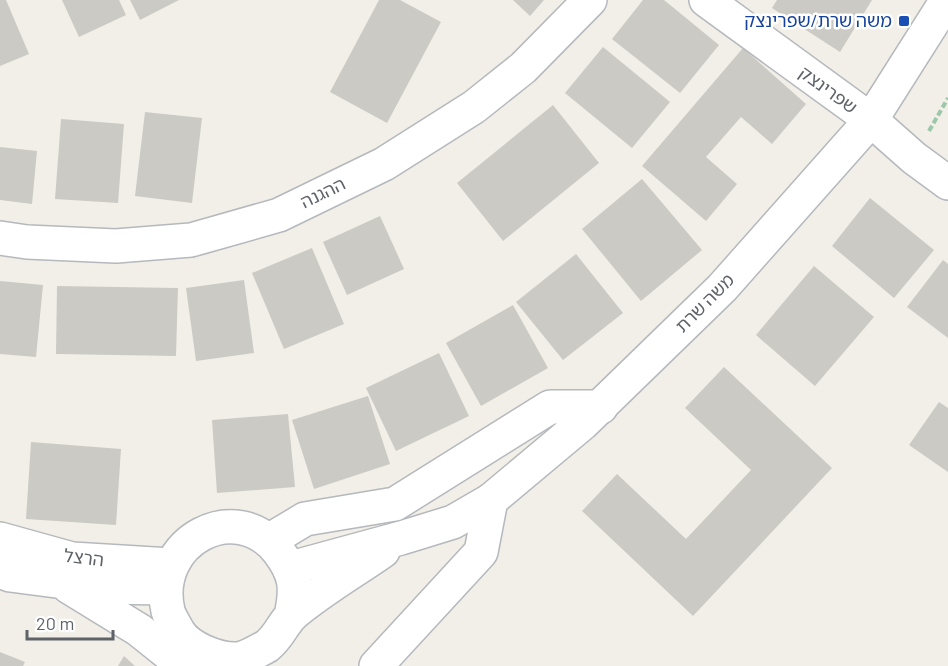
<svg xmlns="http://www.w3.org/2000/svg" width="948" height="666" viewBox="0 0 948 666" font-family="Barlow,'Noto Sans Hebrew',sans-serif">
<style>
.building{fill:#cccac5}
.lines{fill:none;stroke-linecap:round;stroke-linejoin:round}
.minor-casing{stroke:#b5b8bc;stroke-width:36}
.path{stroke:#9cc7a9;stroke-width:4;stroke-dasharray:6 3;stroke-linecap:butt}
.minor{stroke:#fff;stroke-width:33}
.transit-dot{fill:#1a4fb4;stroke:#fff;stroke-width:2}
.labels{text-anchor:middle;stroke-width:5;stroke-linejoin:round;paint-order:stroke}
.transit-label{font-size:18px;fill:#164399;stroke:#fff;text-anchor:end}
.street-label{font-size:18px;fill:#5f6368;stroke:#fff}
</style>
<rect width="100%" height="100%" fill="#f1efe8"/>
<!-- building -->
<g class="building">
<polygon points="0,0 6,0 29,54 0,66"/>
<polygon points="62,0 119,0 126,15 79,37"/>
<polygon points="130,0 179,0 140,20"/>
<polygon points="379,0 400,0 441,22 387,123 330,92"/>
<polygon points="513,0 544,0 530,16"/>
<polygon points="643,0 664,0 719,45 680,93 612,39"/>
<polygon points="777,0 872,0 840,52 772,8"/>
<polygon points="603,47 670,102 632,148 565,93"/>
<polygon points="743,48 806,104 772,144 741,117 706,157 737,184 706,221 642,166"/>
<polygon points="553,105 599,163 503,241 457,183"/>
<polygon points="145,112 202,118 192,203 135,196"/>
<polygon points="61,119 124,124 118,203 55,199"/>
<polygon points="0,147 37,151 32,204 0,200"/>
<polygon points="642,179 702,250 641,301 582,229"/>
<polygon points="870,198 934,250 894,298 832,246"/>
<polygon points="380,216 404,269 347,295 323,242"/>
<polygon points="312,248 344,324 284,349 252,273"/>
<polygon points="576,254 623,313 563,360 516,302"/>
<polygon points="943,260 948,264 948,338 907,307"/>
<polygon points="814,266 874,317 815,386 756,335"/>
<polygon points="244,280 254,353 196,361 186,288"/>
<polygon points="0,281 43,285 36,357 0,354"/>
<polygon points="57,286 178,288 176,356 56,354"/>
<polygon points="513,305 548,368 481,406 446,343"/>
<polygon points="439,353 469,416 396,451 366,388"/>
<polygon points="724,367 832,468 693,616 582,511 617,474 686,539 751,470 685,408"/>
<polygon points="368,396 390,464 314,489 292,420"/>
<polygon points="939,402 948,408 948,472 909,445"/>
<polygon points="288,414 295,487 217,493 212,420"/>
<polygon points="31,442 121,449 116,525 26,519"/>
<polygon points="0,652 25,662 23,666 0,666"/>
<polygon points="124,656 135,666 118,666"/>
</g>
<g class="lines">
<defs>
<g id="minor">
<polyline points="706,0 871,120 914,158 948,183"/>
<polyline points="0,238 27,242 116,246 191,240 279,215 384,164 474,107 523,68 590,0"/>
<polyline points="0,539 72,559 171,565"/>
<polyline points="270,540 305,519 395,504 550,407 601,407"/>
<polyline points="291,568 401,538 453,522 491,500 583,423 722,288 871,120 947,0"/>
<polyline points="0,571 10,575 102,587 165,588"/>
<polyline points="69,587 139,630 184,666"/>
<path d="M291,616C297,588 296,575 279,552C236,496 152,541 168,611C170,618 175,625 178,631C188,648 218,660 238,659C246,658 260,650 267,646C279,637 283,623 293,614C320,591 353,572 383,551"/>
<polyline points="376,666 481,552 491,500"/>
</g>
</defs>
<!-- minor casing -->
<use href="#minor" class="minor-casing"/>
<!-- path -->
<polyline class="path" points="929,131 948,98"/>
<!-- minor -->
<use href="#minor" class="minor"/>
</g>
<!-- markers -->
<rect class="transit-dot" x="898" y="15" width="12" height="12" rx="3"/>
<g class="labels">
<!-- transit labels -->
<g class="transit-label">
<text x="892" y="27">משה שרת/שפרינצק</text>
</g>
<!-- street labels -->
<g class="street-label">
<text transform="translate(828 90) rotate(36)" y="6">שפרינצק</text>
<text transform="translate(323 193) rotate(-26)" y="6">ההגנה</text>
<text transform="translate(705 303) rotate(-45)" y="6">משה שרת</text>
<text transform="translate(84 558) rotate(7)" y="6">הרצל</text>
</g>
</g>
<!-- scale -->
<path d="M27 630v9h86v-9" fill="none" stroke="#5f6368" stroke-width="3"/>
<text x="36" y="630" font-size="18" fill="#5f6368" stroke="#ffffff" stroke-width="4.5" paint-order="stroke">20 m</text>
</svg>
